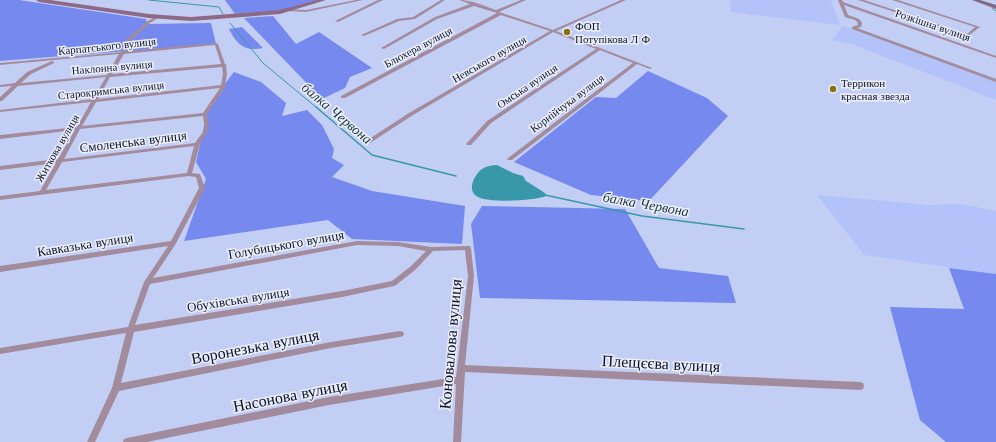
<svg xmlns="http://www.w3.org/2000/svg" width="996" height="442" viewBox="0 0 996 442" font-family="'Libre Baskerville',serif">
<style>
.built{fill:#b3c2f9}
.forest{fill:#7589ee}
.water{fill:#3997aa}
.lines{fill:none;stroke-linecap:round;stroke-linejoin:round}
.stream-far1{stroke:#3997aa;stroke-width:1}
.stream{stroke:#3997aa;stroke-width:1.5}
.street{fill:#a38b9e;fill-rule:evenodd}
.secondary{fill:#8d6986;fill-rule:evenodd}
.tram{stroke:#636b88;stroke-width:1}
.poi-dot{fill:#897112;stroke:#ecf0fd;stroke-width:1.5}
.labels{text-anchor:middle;stroke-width:3;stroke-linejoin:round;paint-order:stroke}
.far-street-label{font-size:11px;fill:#0b1025;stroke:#ecf0fd}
.far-poi-label{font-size:11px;fill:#0b1025;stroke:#ecf0fd;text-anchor:start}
.street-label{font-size:13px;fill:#0b1025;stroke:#ecf0fd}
.water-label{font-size:14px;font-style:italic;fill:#17343a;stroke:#ecf0fd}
.near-street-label{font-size:16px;fill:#0b1025;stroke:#ecf0fd}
</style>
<rect width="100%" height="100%" fill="#c3cef4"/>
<!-- built -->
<g class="built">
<polygon points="730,0 831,0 840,25 731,12"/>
<polygon points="843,26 996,82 996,100 852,44 832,40"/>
<polygon points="817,195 930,205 960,204 996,211 996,274 864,255"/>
</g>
<!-- forest -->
<g class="forest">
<polygon points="0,0 19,0 146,19 147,24 211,23 216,44 0,61"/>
<polygon points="225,0 318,0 283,10 235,14"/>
<polygon points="273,16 296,44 319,32 372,68 350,77 345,88 322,99 244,18"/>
<path d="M242,27L263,48C245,52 237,45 229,29Z"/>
<polygon points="648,71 707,98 728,116 649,201 591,195 514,162 596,97 616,98"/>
<polygon points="234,72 261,82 286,103 282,116 307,110 322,125 334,149 332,158 344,165 332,177 372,191 465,206 462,244 352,239 328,220 184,241 206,179 196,162 209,104"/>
<polygon points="482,206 625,209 659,268 728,276 736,303 480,298 471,224"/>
<polygon points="949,268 996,274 996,442 946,442 920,420 890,307 964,309"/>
</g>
<!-- water -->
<path class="water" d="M497,165L513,173L523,176L526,181L545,193L546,196C534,201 489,203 478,197C466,191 474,175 482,169C487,166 492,165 497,165Z"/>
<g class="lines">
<!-- stream-far1 -->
<g class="stream-far1">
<polyline points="149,0 219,7 223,14"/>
<polyline points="992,8 996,11"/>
<polyline points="230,23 263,63 317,108"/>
</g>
<!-- stream -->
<g class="stream">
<polyline points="316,107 372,155 456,176"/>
<polyline points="545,195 642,216 744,229"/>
</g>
<!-- street -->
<g class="street">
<polygon points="356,0 363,0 306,12 285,11 283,10 285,9 306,10"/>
<polygon points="378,0 383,0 338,22 335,21"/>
<polygon points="441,0 445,0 415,19 399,21 364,36 361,35 397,19 413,17"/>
<path d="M459,0C472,0 484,6 496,10L521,0H526L499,12L553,30L621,0H626L556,31L652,68L650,69L637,64L512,160H508L507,159L508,158L633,63L600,50L491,123L471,145H467L466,144L467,143L487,121L596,49L553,32L413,115L370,143H366L365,142L366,141L409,113L550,31L501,15L345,98H341V96L497,13L474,6L437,19L384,49L381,48L435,17L470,4Z"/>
<path d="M838,0H842L843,2L996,56V58L844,5L848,15L859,19L862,23L861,27L857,28L996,79V82L852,29V27L858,25C858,19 850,19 845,17Z"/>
<polygon points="858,0 864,0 967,34 975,27 892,0 898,0 980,27 968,36"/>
<path d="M157,16L159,17L158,18L150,23L129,42L125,51L216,43L218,44L225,64L227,65L226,66L227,74L225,85L226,86L207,114L209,129L200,144L192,173L200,174L205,188L175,245L153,278L357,241L398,242L431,247L468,246H470L471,248L474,276L465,365L860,382L863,383L864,386L863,389L860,390L465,372L461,442H453L456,384L329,405L147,442H123L124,439L127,438L329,397L456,377L468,276L465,250L433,251L415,270L396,285L394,286L342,297L134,332L121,383L331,342L400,331L403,332L404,334L403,336L400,337L331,348L119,391L95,442H87L112,388L126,333L0,354V348L128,327L144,282L168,246L0,272V266L171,241L199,188L196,177L189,176L0,200V196L40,191L56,163L0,170V166L58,159L75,130L0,139V135L77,127L91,102L0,112V110L93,99L106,77L18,86L2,101H0V97L12,86L0,87V85L15,83L27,72L52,61L54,62V63L31,74L21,83L107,75L119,54L0,65V63L121,52L126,40L148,21ZM215,45L221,64L112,74L124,54ZM222,67L223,74L221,85L98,99L110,77ZM220,88L203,113L82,126L96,102ZM203,116L205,129L195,143L64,159L80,129ZM194,146L187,173L46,190L62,162ZM357,245L398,246L426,251L411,266L392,281L342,291L135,325L150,284Z"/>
</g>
<!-- secondary -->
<g class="secondary">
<polygon points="36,0 50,0 149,14 191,17 280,10 317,0 326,0 280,14 191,21 149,18 39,2"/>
<polygon points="972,0 980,0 996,5 996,9"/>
</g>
<!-- tram -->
<polyline class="tram" points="976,0 996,6"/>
</g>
<!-- markers -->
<g class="poi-dot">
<circle cx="567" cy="32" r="4"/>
<circle cx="833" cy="89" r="4"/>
</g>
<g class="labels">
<!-- far-street labels -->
<g class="far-street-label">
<text transform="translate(933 25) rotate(19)" y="4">Розкішна вулиця</text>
<text transform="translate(107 46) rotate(-6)" y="4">Карпатського вулиця</text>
<text transform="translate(418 47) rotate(-28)" y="4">Блюхера вулиця</text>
<text transform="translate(489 59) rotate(-30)" y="4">Невського вулиця</text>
<text transform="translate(112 67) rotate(-5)" y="4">Наклонна вулиця</text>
<text transform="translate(527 86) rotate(-34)" y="4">Омська вулиця</text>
<text transform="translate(111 90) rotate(-6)" y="4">Старокримська вулиця</text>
<text transform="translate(567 103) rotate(-37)" y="4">Корнійчука вулиця</text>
<text transform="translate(57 148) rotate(-60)" y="4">Житкова вулиця</text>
</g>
<!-- far-poi labels -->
<g class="far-poi-label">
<text x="575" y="30">ФОП<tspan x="575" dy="13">Потупікова Л Ф</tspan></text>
<text x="841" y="87">Террикон<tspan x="841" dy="13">красная звезда</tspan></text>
</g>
<!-- street labels -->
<g class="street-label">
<text transform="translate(133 141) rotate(-7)" y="5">Смоленська вулиця</text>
<text transform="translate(85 244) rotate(-9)" y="5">Кавказька вулиця</text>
<text transform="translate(286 244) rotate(-10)" y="5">Голубицького вулиця</text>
<text transform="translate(238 299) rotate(-9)" y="5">Обухівська вулиця</text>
</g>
<!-- water labels -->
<g class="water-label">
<text transform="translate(337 113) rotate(40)" y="5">балка Червона</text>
<text transform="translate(646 204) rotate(10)" y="5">балка Червона</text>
</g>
<!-- near-street labels -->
<g class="near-street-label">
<text transform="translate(450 344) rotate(-85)" y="6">Коновалова вулиця</text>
<text transform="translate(255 346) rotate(-11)" y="6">Воронезька вулиця</text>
<text transform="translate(661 363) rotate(3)" y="6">Плещєєва вулиця</text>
<text transform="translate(290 395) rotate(-11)" y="6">Насонова вулиця</text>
</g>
</g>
</svg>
